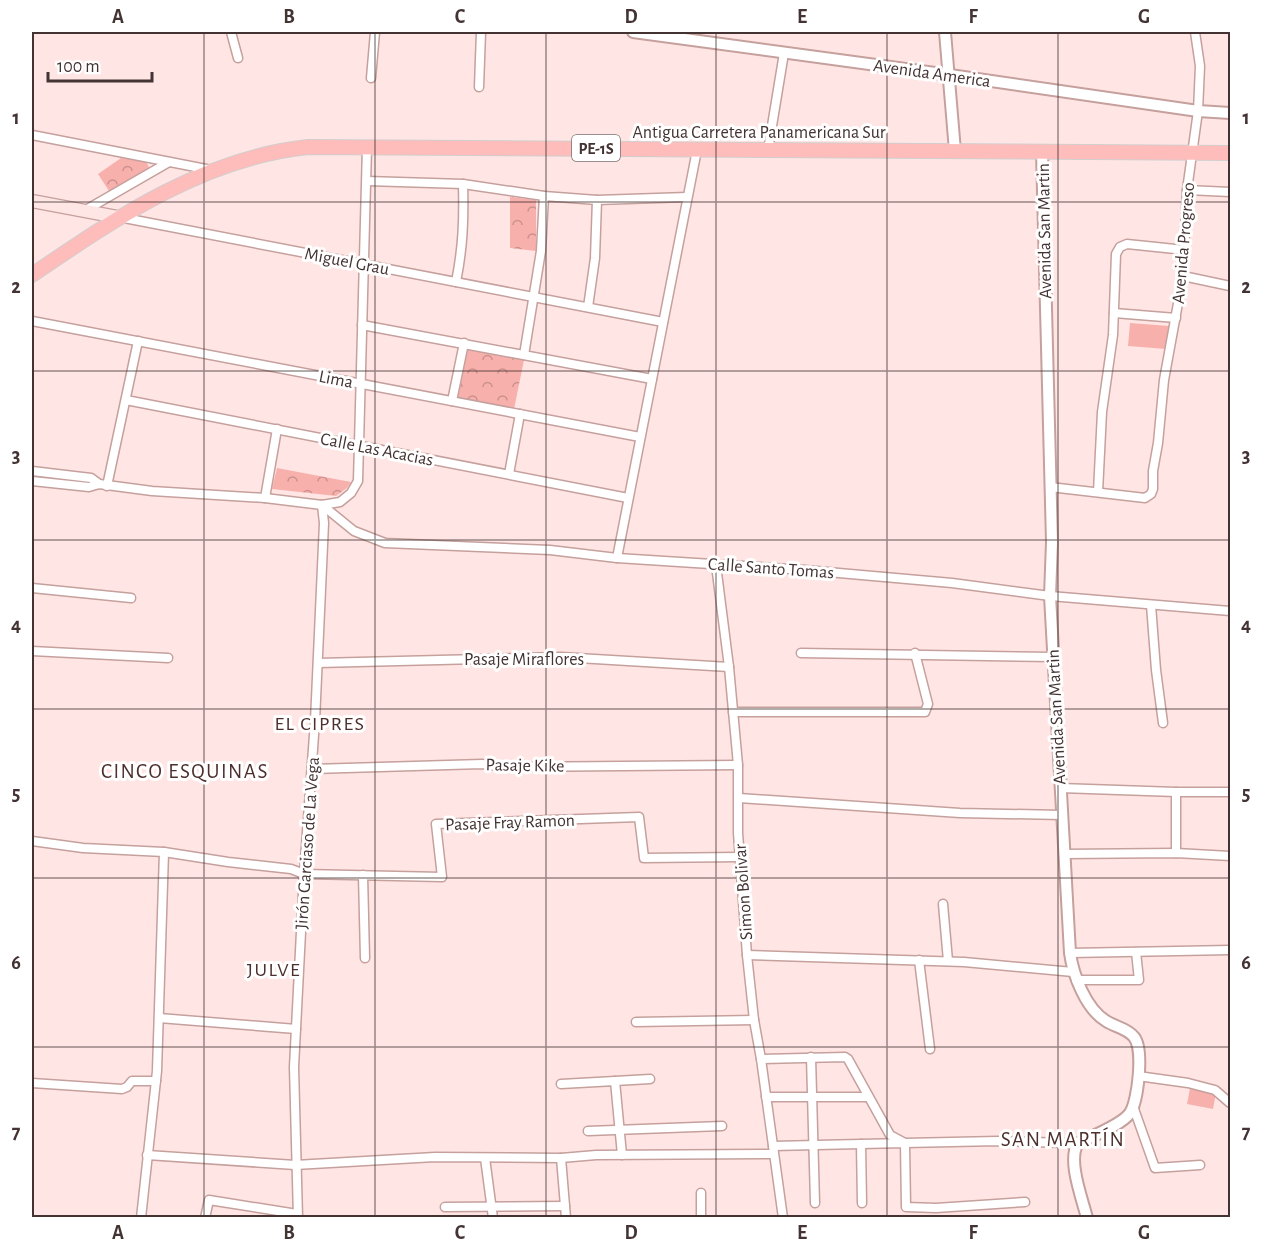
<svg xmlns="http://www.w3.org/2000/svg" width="1262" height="1249" viewBox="0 0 1262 1249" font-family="'Alegreya Sans',sans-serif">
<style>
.park{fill:url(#park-crowns)}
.garden{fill:#f8b0ac}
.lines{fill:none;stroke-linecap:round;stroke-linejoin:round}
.minor-casing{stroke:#c5a09d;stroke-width:11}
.tertiary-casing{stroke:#c5a09d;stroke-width:14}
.secondary-casing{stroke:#c5a09d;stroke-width:15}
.trunk-casing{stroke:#d2cece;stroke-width:16}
.minor{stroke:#fff;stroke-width:8}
.tertiary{stroke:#fff;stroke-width:10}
.secondary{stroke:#fee6e5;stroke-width:12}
.trunk{stroke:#febcba;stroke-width:14}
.grid{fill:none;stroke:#433332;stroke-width:1.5;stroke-opacity:0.55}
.labels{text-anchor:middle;stroke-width:6;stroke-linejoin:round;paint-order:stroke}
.shield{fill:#fff;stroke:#7b7070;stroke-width:1.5}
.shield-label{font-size:16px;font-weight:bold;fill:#433332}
.street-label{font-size:18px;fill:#433332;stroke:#fff}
.neighbourhood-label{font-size:20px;letter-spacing:1.5px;fill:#4d2f2d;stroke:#fff}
.quarter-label{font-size:21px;letter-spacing:1.5px;fill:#4d2f2d;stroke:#fff}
.neatline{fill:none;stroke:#433332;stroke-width:2}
.grid-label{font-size:20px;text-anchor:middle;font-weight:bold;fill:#433332}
</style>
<defs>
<pattern id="park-crowns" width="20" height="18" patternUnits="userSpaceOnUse" patternTransform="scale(1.5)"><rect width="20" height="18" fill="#f8b0ac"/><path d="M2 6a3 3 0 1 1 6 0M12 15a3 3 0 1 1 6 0" fill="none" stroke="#ca908d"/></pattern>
</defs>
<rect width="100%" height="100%" fill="#ffe6e5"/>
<!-- park -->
<g class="park">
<polygon points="121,158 145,160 149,167 144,174 109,191 98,174"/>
<polygon points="510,197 536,200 536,251 510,248"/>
<polygon points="468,349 524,360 514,409 458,397"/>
<polygon points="277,468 351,482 347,488 336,496 272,489"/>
</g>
<!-- garden -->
<g class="garden">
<polygon points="1130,323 1169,326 1166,349 1128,346"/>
<polygon points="1190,1088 1216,1093 1213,1109 1187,1104"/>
</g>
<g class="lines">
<defs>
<g id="minor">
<polyline points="231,32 238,58"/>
<polyline points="371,78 375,32"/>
<polyline points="479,87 481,32"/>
<polyline points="32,135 211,170"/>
<polyline points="768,150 784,53"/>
<polyline points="367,181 463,184 544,196 597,200 687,197"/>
<polyline points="1187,190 1230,192"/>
<polyline points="84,211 169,162"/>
<polyline points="119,217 663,322"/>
<polyline points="1183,276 1230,286"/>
<path d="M456,282C463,247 464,219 463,184"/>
<polyline points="588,307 595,258 597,200"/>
<polyline points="1114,313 1176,318"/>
<polyline points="32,321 640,437"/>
<polyline points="362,325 652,379"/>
<polyline points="524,355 541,251 544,196"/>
<polyline points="126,400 628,498"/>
<polyline points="452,401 464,343"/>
<polyline points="32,471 91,478 99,484"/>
<polyline points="509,474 520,414"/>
<polyline points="32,481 89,487 99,484 152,491 265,498 322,505 340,502 351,493 358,481 367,147"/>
<polyline points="107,486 138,341"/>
<polyline points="1050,487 1145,498 1151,494 1153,489 1153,471 1158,443 1164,380 1183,276 1187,190 1198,111 1200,66 1195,32"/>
<polyline points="1098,492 1102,412 1113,335 1116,254 1120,247 1127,244 1185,250"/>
<polyline points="265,498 277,429"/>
<polyline points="322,505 354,531 385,543 550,550 617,558 805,570 952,583 1050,596 1230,611"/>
<polyline points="617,558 697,150"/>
<polyline points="716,565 729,667 738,765 738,833 747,955 754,1020 761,1059 783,1218"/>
<polyline points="32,588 131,598"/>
<polyline points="1151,605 1156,670 1163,723"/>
<polyline points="32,651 168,658"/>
<polyline points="801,653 1053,657"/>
<polyline points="318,663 561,657 729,667"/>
<polyline points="733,712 925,712 928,704 915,653"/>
<polyline points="312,769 482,764 506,767 738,765"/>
<polyline points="1060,788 1176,792 1230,792"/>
<polyline points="739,798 960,813 1062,815"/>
<polyline points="32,841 83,848 164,852 228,862 291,869 304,874 442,877 436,824 639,817 644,858 740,857"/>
<polyline points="1176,853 1176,792"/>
<polyline points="1064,854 1176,853 1230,856"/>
<polyline points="363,875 365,958"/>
<polyline points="943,904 948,961"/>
<polyline points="1070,953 1230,950"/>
<polyline points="747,955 964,962 1073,972"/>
<polyline points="919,960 930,1049"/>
<polyline points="1076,980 1139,980 1136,952"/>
<polyline points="159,1018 296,1029"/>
<polyline points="636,1022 754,1020"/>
<polyline points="811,1057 815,1203"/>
<polyline points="761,1059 845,1057 848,1059 890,1135 905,1143 998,1141 1066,1143 1076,1146"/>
<polyline points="1138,1076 1188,1083 1215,1090 1230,1103"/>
<polyline points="615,1081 650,1079"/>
<polyline points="32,1083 122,1089 127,1087 132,1081 156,1081"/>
<polyline points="561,1084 615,1081 622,1155"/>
<polyline points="766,1097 868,1097"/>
<polyline points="1133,1106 1155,1168 1200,1165"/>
<polyline points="588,1131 722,1126"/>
<polyline points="861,1144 862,1203"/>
<polyline points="773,1146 905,1143 906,1207 936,1208 1025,1202"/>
<polyline points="147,1155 295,1165 435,1157 561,1158 596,1155 773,1154"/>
<polyline points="485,1158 493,1218"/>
<polyline points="561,1158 566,1218"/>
<polyline points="701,1193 701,1218"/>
<polyline points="445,1207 565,1206"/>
<polyline points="141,1218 157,1071 164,852"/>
<polyline points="205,1218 209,1200 297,1214"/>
<polyline points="298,1218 294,1067 304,874 315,721 324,523 322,505"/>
</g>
<g id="tertiary">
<polyline points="633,32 950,75 1198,111 1230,113"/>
<polyline points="945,32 955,151"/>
<path d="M1042,152L1052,542L1050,596L1070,953C1073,975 1086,1009 1106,1021C1115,1027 1127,1028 1134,1037C1144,1049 1138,1101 1130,1113C1122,1125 1090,1137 1078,1143C1067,1160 1082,1198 1087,1218"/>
</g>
<polyline id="secondary" points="32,201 117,217"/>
<path id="trunk" d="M32,275C116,218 203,158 308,147L1230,153"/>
</defs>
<!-- minor casing -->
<use href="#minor" class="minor-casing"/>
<!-- tertiary casing -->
<use href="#tertiary" class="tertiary-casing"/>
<!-- secondary casing -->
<use href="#secondary" class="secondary-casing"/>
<!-- trunk casing -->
<use href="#trunk" class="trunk-casing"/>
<!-- minor -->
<use href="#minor" class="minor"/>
<!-- tertiary -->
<use href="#tertiary" class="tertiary"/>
<!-- secondary -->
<use href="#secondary" class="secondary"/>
<!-- trunk -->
<use href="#trunk" class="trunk"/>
</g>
<!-- grid -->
<path class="grid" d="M204,32V1218M375,32V1218M546,32V1218M716,32V1218M887,32V1218M1058,32V1218M32,202H1230M32,371H1230M32,540H1230M32,709H1230M32,878H1230M32,1047H1230"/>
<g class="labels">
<!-- shield labels -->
<rect class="shield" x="572" y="135" width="48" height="26" rx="4.5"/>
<g class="shield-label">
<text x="596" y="154">PE-1S</text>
</g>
<!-- street labels -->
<g class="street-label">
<text transform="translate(932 73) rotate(8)" y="6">Avenida America</text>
<text x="759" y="138">Antigua Carretera Panamericana Sur</text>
<text transform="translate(1044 231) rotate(-91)" y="6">Avenida San Martin</text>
<text transform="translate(1183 243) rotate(-85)" y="6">Avenida Progreso</text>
<text transform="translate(347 261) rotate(11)" y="6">Miguel Grau</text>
<text transform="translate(336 379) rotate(11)" y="6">Lima</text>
<text transform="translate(377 449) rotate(11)" y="6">Calle Las Acacias</text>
<text transform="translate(771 568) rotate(4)" y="6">Calle Santo Tomas</text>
<text x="524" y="665">Pasaje Miraflores</text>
<text transform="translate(1056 717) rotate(-93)" y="6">Avenida San Martin</text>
<text transform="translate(525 765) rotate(1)" y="6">Pasaje Kike</text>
<text transform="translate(510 822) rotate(-2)" y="6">Pasaje Fray Ramon</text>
<text transform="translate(307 843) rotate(-86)" y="6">Jirón Garciaso de La Vega</text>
<text transform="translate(743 892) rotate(-94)" y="6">Simon Bolivar</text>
</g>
<!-- neighbourhood labels -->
<g class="neighbourhood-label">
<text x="320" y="730">EL CIPRES</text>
<text x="274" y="976">JULVE</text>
</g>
<!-- quarter labels -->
<g class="quarter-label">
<text x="185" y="778">CINCO ESQUINAS</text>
<text x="1063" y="1146">SAN MARTÍN</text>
</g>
</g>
<!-- border -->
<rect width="1262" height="1249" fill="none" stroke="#ffffff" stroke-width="66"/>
<!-- scale -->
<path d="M48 72v9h104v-9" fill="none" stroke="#433332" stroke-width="3"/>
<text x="57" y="72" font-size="18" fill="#433332" stroke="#ffffff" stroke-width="4.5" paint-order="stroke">100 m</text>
<rect x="33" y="33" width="1196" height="1183" class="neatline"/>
<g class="grid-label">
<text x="118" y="23">A</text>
<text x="289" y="23">B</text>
<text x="460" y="23">C</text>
<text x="631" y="23">D</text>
<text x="802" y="23">E</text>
<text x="973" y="23">F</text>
<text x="1144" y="23">G</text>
<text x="16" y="124">1</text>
<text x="1246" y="124">1</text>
<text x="16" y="293">2</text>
<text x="1246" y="293">2</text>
<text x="16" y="462">3</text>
<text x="1246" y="462">3</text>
<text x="16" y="631">4</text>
<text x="1246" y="631">4</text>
<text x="16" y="800">5</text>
<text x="1246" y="800">5</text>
<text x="16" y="969">6</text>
<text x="1246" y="969">6</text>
<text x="16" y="1138">7</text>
<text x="1246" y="1138">7</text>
<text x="118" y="1239">A</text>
<text x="289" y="1239">B</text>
<text x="460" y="1239">C</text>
<text x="631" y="1239">D</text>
<text x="802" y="1239">E</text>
<text x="973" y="1239">F</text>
<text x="1144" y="1239">G</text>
</g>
</svg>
